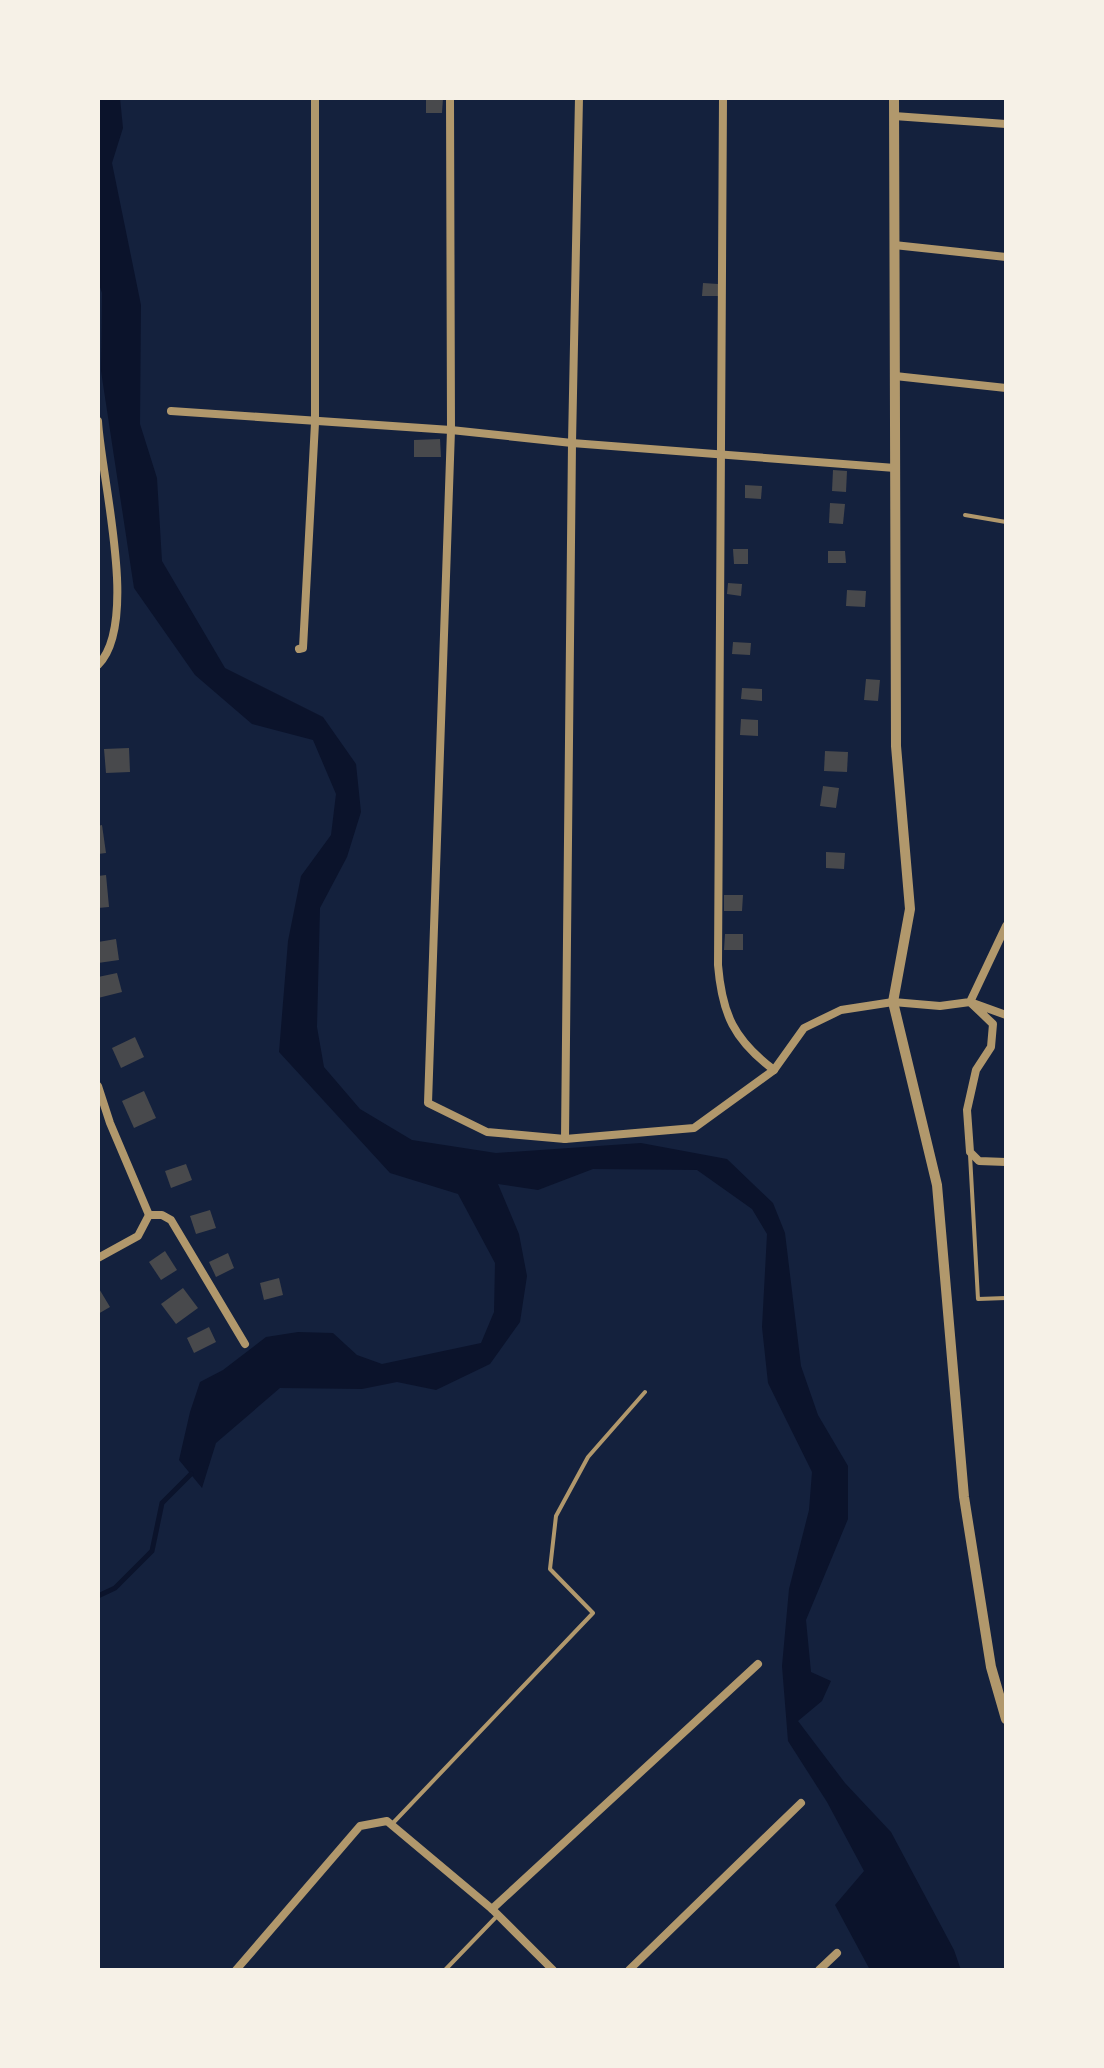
<svg xmlns="http://www.w3.org/2000/svg" width="1104" height="2068" viewBox="0 0 1104 2068" font-family="'Sofia Sans Condensed',sans-serif">
<style>
.water{fill:#0b132b}
.lines{fill:none;stroke-linecap:round;stroke-linejoin:round}
.stream{stroke:#0b132b;stroke-width:5}
.building{fill:#48494c}
.service{stroke:#b1986c;stroke-width:4}
.minor{stroke:#b1986c;stroke-width:8}
.tertiary{stroke:#b1986c;stroke-width:10}
</style>
<rect width="100%" height="100%" fill="#14213d"/>
<!-- water -->
<polygon class="water" points="98,98 120,98 123,128 112,163 141,305 140,424 157,478 162,561 225,668 323,717 356,764 361,812 347,857 320,908 317,1027 324,1067 360,1109 412,1140 496,1153 641,1143 727,1159 773,1203 785,1233 801,1366 818,1415 848,1466 848,1519 806,1620 811,1672 831,1681 822,1701 798,1721 845,1783 891,1832 954,1950 961,1970 870,1970 835,1905 864,1871 827,1802 788,1741 782,1666 789,1589 809,1510 812,1472 768,1383 762,1327 767,1234 752,1209 697,1170 593,1169 538,1190 498,1184 519,1234 527,1276 520,1322 490,1364 436,1390 397,1382 362,1389 280,1388 216,1443 202,1488 179,1460 190,1412 200,1382 223,1370 266,1337 298,1332 333,1333 357,1355 382,1364 481,1343 494,1312 495,1263 458,1194 390,1173 279,1052 288,941 301,876 331,835 336,794 313,740 252,724 195,675 134,588 101,371 102,293 98,281"/>
<g class="lines">
<!-- stream -->
<polyline class="stream" points="98,1596 115,1588 152,1551 162,1503 191,1474"/>
</g>
<!-- building -->
<g class="building">
<polygon points="426,98 443,98 442,113 426,113"/>
<polygon points="703,283 718,284 718,296 702,296"/>
<polygon points="440,439 441,457 414,457 414,440"/>
<polygon points="833,470 847,471 846,492 832,491"/>
<polygon points="745,485 762,486 761,499 745,498"/>
<polygon points="830,503 845,504 843,524 829,523"/>
<polygon points="733,549 748,549 748,564 734,564"/>
<polygon points="828,551 845,551 846,563 828,563"/>
<polygon points="728,583 742,584 741,596 727,594"/>
<polygon points="847,590 866,591 865,607 846,606"/>
<polygon points="733,642 751,643 750,655 732,654"/>
<polygon points="866,679 880,680 878,701 864,700"/>
<polygon points="742,688 762,689 762,701 741,699"/>
<polygon points="741,719 758,720 758,736 740,735"/>
<polygon points="129,748 130,772 106,773 104,749"/>
<polygon points="825,751 848,752 847,772 824,771"/>
<polygon points="823,786 839,788 836,808 820,806"/>
<polygon points="102,825 106,853 98,854 98,826"/>
<polygon points="826,852 845,853 844,869 826,868"/>
<polygon points="106,875 109,907 98,908 98,876"/>
<polygon points="724,895 743,895 742,911 724,911"/>
<polygon points="725,934 743,934 743,950 724,950"/>
<polygon points="116,939 119,960 98,963 98,942"/>
<polygon points="117,973 122,992 98,998 98,977"/>
<polygon points="135,1037 144,1057 121,1068 112,1048"/>
<polygon points="144,1091 156,1118 134,1128 122,1101"/>
<polygon points="186,1164 192,1180 171,1188 165,1171"/>
<polygon points="210,1210 216,1228 196,1234 190,1216"/>
<polygon points="165,1251 177,1270 161,1280 149,1262"/>
<polygon points="228,1253 234,1268 216,1277 209,1262"/>
<polygon points="279,1278 283,1295 264,1300 260,1283"/>
<polygon points="98,1287 110,1307 98,1314"/>
<polygon points="183,1288 198,1308 176,1324 161,1304"/>
<polygon points="209,1327 216,1342 194,1353 187,1338"/>
</g>
<g class="lines">
<!-- service -->
<g class="service">
<polyline points="965,515 1006,522"/>
<polyline points="970,1155 978,1299 1006,1298"/>
<polyline points="393,1823 593,1613 550,1569 556,1516 588,1457 645,1392"/>
<polyline points="445,1970 498,1915"/>
</g>
<!-- minor -->
<g class="minor">
<polyline points="450,98 451,430 428,1103 487,1132 565,1139 694,1128 774,1070 804,1028 841,1010 893,1002 940,1006 970,1002 1006,926"/>
<path d="M723,98L718,965C722,1014 734,1040 774,1070"/>
<polyline points="894,116 1006,124"/>
<polyline points="894,245 1006,257"/>
<polyline points="895,376 1006,388"/>
<polyline points="171,411 451,430 572,443 895,468"/>
<path d="M98,421C101,478 140,623 98,665"/>
<polyline points="299,649 303,648 315,423 315,98"/>
<polyline points="1006,1015 970,1002 993,1024 991,1047 976,1070 967,1110 970,1152 979,1161 1006,1162"/>
<polyline points="98,1086 110,1123 149,1215 162,1215 171,1220 245,1344"/>
<polyline points="565,1139 572,443 579,98"/>
<polyline points="98,1258 138,1236 149,1215"/>
<polyline points="492,1909 758,1664"/>
<polyline points="236,1970 360,1826 387,1821 492,1909 553,1970"/>
<polyline points="629,1970 801,1803"/>
<polyline points="819,1970 837,1953"/>
</g>
<!-- tertiary -->
<polyline class="tertiary" points="894,98 896,746 910,909 893,1002 937,1185 964,1497 991,1667 1006,1719"/>
</g>
<!-- border -->
<rect width="1104" height="2068" fill="none" stroke="#f6f1e7" stroke-width="200"/>
</svg>
